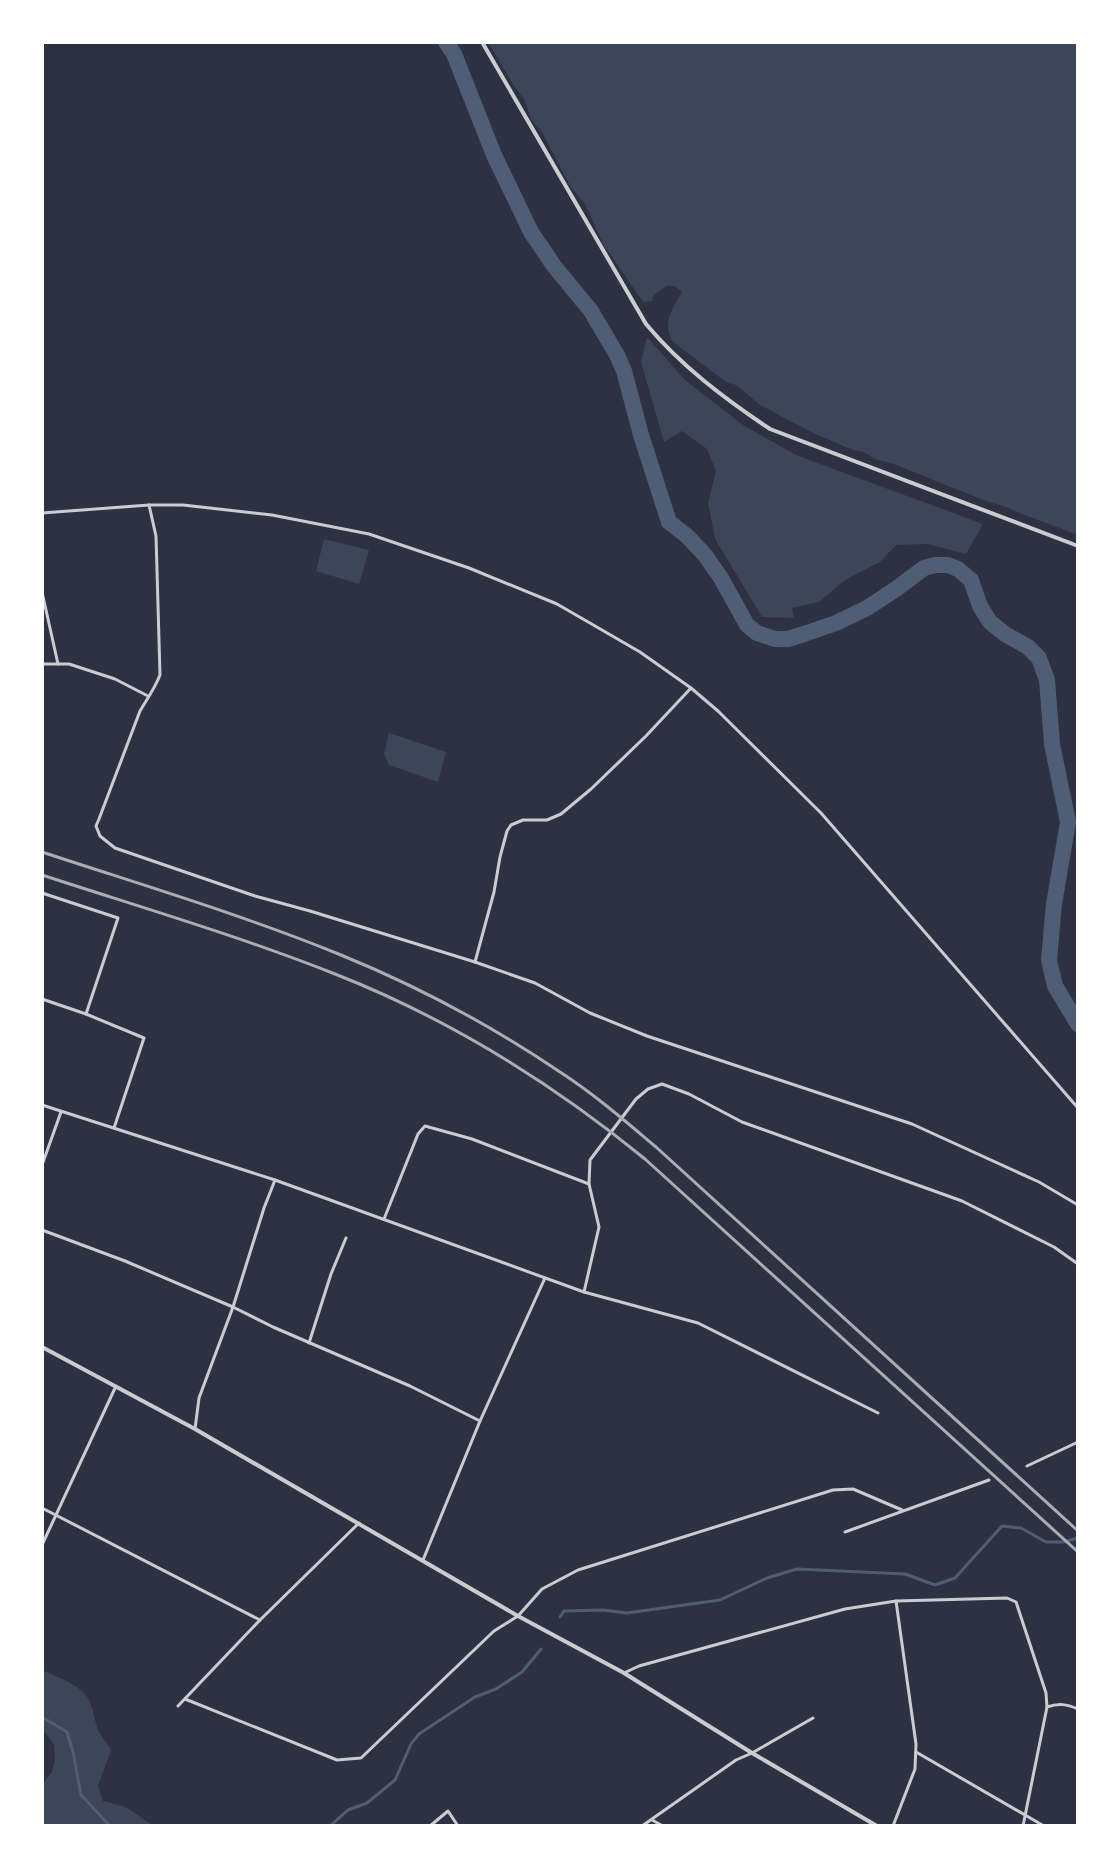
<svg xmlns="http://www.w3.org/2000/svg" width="1120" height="1868" viewBox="0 0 1120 1868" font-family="Ubuntu,sans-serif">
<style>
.green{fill:#3c4559}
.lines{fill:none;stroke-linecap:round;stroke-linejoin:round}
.stream{stroke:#4f5d75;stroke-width:3}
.river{stroke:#4f5d75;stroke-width:16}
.minor{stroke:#caccd0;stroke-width:3}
.tertiary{stroke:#caccd0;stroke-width:4}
.rail{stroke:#abadb3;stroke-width:3}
</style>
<rect width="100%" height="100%" fill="#2d3142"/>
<!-- green -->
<g class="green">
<path d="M488,42H1078V535L1019,513L1009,508L983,500L894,464L874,459L866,453L850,449L809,431L760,405L736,385L726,382L673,342C661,323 673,308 682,292L676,287L668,285L654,295L652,301L644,302L641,299L603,244L585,204L570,186L542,132L532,121L524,99L514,86Z"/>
<polygon points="647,337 685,380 743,425 796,455 983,524 966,554 927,544 896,545 880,562 845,580 819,602 792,608 794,618 762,617 715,539 708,503 716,471 707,449 682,431 664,442 641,362"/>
<polygon points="324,539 369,550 359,584 316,571"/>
<polygon points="389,733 446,752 438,782 389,765 384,754"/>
<path d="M42,1670C57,1677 77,1683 87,1697C93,1706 94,1717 97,1727C100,1735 107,1743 111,1750L98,1786L103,1801L126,1807L149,1823L157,1826H54L42,1823V1785L52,1772L55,1760L54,1744L42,1729Z"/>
</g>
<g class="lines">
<!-- stream -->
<g class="stream">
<polyline points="560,1617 564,1611 603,1610 627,1613 720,1600 767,1578 797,1569 905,1574 935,1585 955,1578 1002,1526 1021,1528 1046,1542 1063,1542 1078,1538"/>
<polyline points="42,1717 67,1732 73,1752 81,1795 110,1826"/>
<polyline points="330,1826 348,1810 367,1803 395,1780 411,1744 419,1734 475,1697 496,1689 522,1672 541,1649"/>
</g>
<!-- river -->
<polyline class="river" points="446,42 454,54 494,155 531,232 554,266 591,311 617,355 624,371 641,435 669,522 687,536 705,555 721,578 747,625 757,633 775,639 788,639 804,634 836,623 867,608 896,589 924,568 935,565 948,565 958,569 971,580 980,606 990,622 1005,634 1028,647 1039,658 1047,680 1052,744 1068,822 1054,904 1049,960 1055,986 1078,1024"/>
<!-- minor -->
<g class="minor">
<path d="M149,505L156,536L160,675C155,688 147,699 140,711L99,819L96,826L100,836L115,848L255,896L310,911L475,962L535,983L590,1013L647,1036L912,1124L1039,1182L1078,1205"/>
<polyline points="42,513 149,505 183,505 272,515 369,534 469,568 557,604 640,652 691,688 718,711 821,813 1078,1108"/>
<polyline points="42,592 58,664"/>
<polyline points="42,664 69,664 115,679 148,696"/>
<polyline points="42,893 118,918 86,1014 144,1038 114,1128"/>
<polyline points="475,962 494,892 500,857 507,831 511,825 523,820 547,820 561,814 591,789 646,736 691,688"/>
<polyline points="42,999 86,1014"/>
<polyline points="42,1105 275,1180 584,1292 698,1323 878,1413"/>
<polyline points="42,1165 61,1112"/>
<polyline points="384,1219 418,1134 425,1126 472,1139 589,1184"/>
<polyline points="42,1230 125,1261 233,1307 273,1327 410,1386 480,1421"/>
<polyline points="584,1292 599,1227 589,1184 590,1160 636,1099 648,1089 662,1084 689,1094 742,1122 962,1201 1054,1247 1078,1264"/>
<polyline points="309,1343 331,1274 346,1238"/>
<polyline points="195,1429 199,1398 233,1307 264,1208 275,1180"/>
<polyline points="1027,1466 1078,1442"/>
<polyline points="42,1508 260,1620"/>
<polyline points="845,1532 989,1480"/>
<polyline points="42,1545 116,1386"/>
<polyline points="423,1560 480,1421 545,1278"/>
<polyline points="624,1673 639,1666 845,1609 896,1601 1007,1598 1016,1602 1046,1693 1047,1707"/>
<polyline points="185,1699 337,1760 361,1758 494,1631 518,1616 542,1589 578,1570 833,1490 853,1489 902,1510"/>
<polyline points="178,1706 260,1620 359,1523"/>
<polyline points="916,1752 1044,1826"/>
<polyline points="652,1820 663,1826"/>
<polyline points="430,1826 448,1811 458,1826"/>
<polyline points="642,1826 736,1760 752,1753 813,1718"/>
<polyline points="893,1826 915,1769 916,1744 896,1601"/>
<path d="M1023,1826L1047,1707C1059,1703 1066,1704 1078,1709"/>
</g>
<!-- tertiary -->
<g class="tertiary">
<path d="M482,42L646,324C681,366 725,399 770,429L1078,546"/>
<polyline points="42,1347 195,1429 518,1616 624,1673 752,1753 877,1826"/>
</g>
<!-- rail -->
<g class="rail">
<path d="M42,852C142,885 243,915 341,955C417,986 492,1026 560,1072C594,1094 625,1121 656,1147L1078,1531"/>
<path d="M42,875C140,907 239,936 335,974C447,1018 552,1083 645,1159L1078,1552"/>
</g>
</g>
<!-- border -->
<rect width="1120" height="1868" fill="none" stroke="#ffffff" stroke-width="88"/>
</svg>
